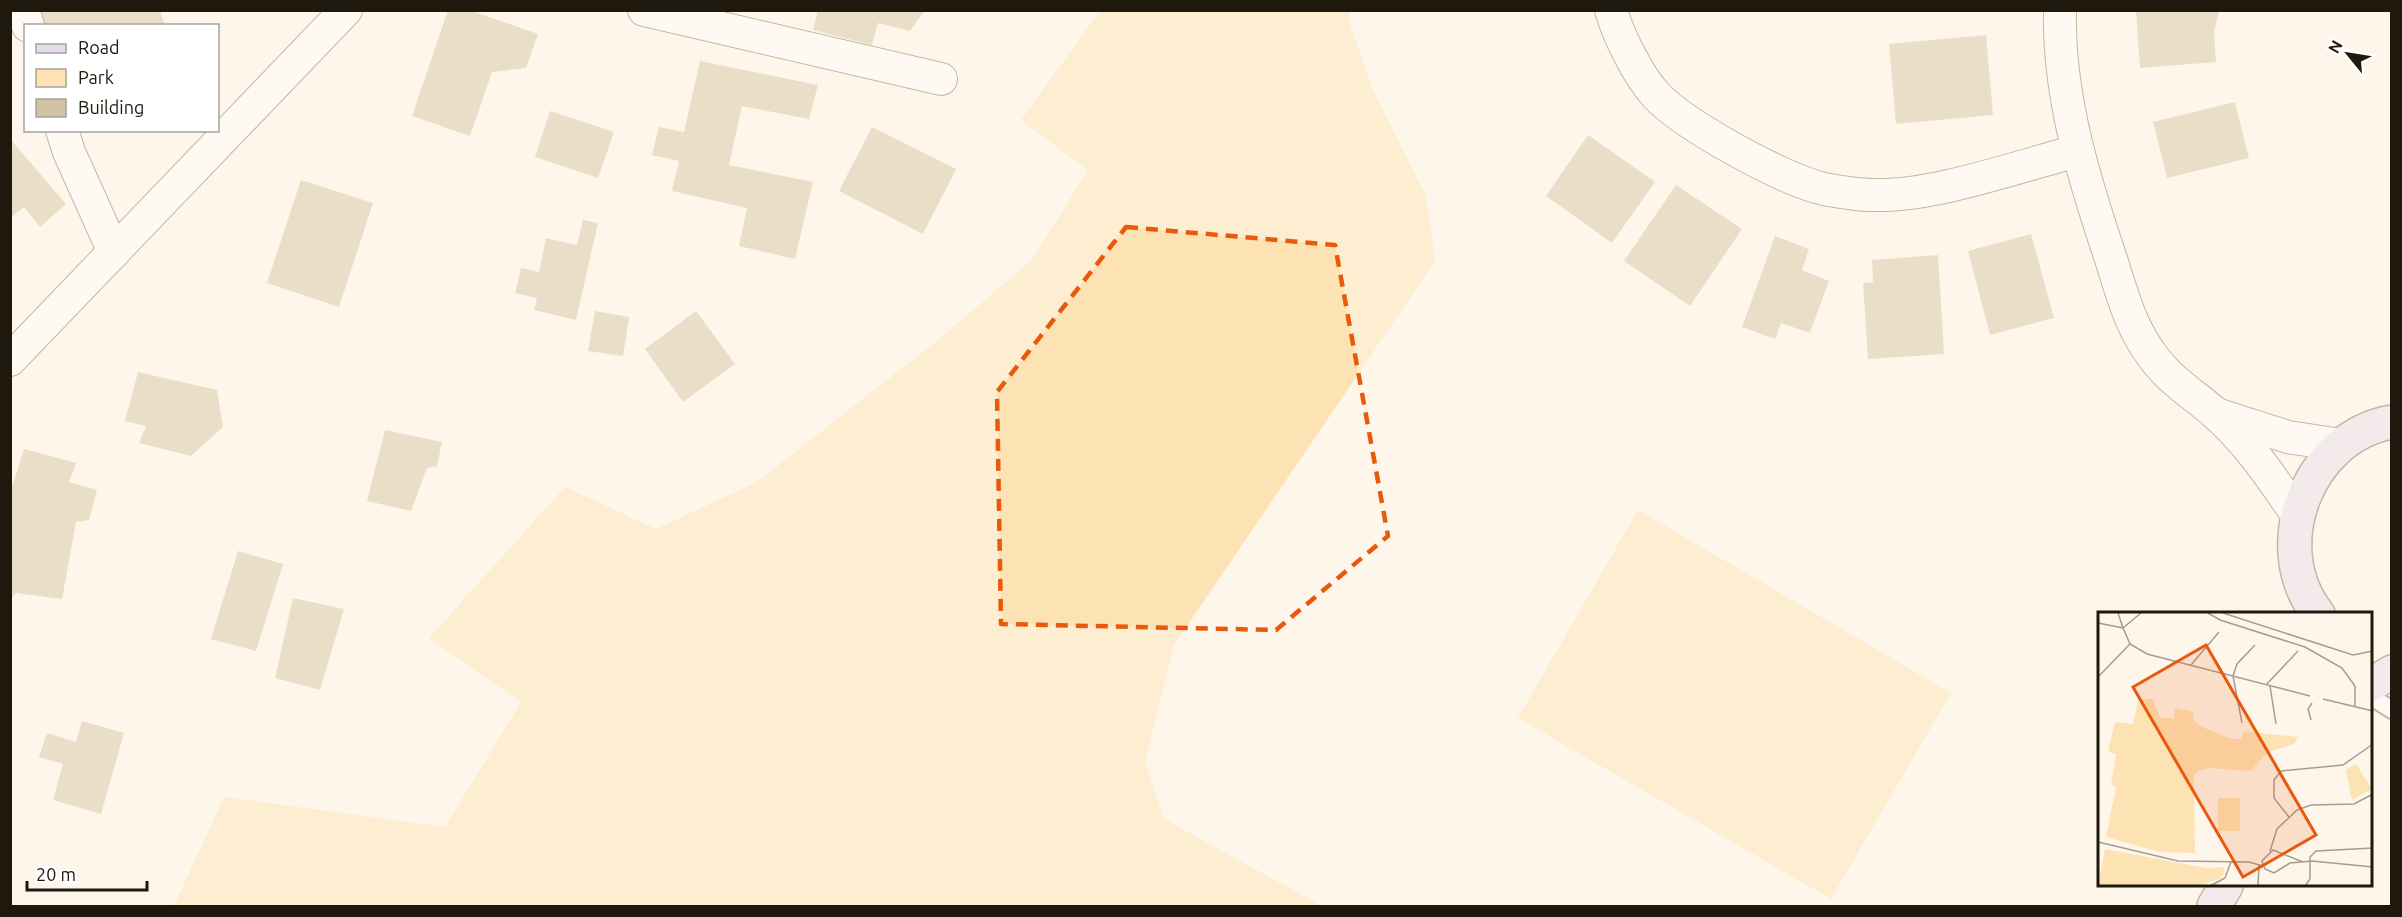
<svg xmlns="http://www.w3.org/2000/svg" width="2402" height="917" viewBox="0 0 2402 917" font-family="Ubuntu,sans-serif">
<style>
.green{fill:#fde2b4}
.building{fill:#d3c1a3}
.lines{fill:none;stroke-linecap:round;stroke-linejoin:round}
.lane-casing{stroke:#7e6d52;stroke-width:20}
.street-casing{stroke:#7e6d52;stroke-width:34}
.secondary-casing{stroke:#7e6d52;stroke-width:36}
.lane{stroke:#fff;stroke-width:16}
.street{stroke:#fff;stroke-width:32}
.secondary{stroke:#e7dbee;stroke-width:33}
.marked{fill:none;stroke:#e8590c;stroke-width:4.5;stroke-dasharray:12 8;stroke-linejoin:round}
.inset-road{fill:none;stroke:#a59d92;stroke-width:1.5}
.view{fill:#e8590c;fill-opacity:0.15;stroke:#e8590c;stroke-width:3}
.inset-edge{fill:none;stroke:#1f180d;stroke-width:3}
</style>
<rect width="100%" height="100%" fill="#fef6ea"/>
<!-- green -->
<g class="green">
<polygon points="1100,11 1350,11 1350,25 1374,92 1426,196 1435,261 1174,645 1145,762 1164,819 1322,906 174,906 224,797 445,827 521,702 429,638 565,487 656,529 757,482 943,336 1032,260 1088,170 1021,120"/>
<polygon points="1638,510 1951,693 1831,899 1518,718"/>
</g>
<!-- building -->
<g class="building">
<polygon points="32,10 160,10 165,26 37,26"/>
<polygon points="448,10 469,10 538,34 526,68 492,72 470,136 412,116"/>
<polygon points="818,10 925,10 910,31 878,23 872,45 813,30"/>
<polygon points="2136,10 2219,11 2214,32 2216,62 2140,68"/>
<polygon points="1986,35 1993,115 1896,124 1889,44"/>
<polygon points="700,61 818,85 809,119 742,106 729,165 813,182 795,259 739,246 747,208 672,191 679,161 652,155 659,127 684,132"/>
<polygon points="2235,102 2249,158 2167,178 2153,122"/>
<polygon points="550,111 614,132 598,178 535,157"/>
<polygon points="872,127 956,169 923,234 839,191"/>
<polygon points="1588,135 1655,182 1612,243 1546,196"/>
<polygon points="10,139 66,204 40,227 24,207 10,218"/>
<polygon points="301,180 373,203 339,307 267,283"/>
<polygon points="1676,185 1742,229 1690,306 1624,261"/>
<polygon points="583,220 598,223 576,320 534,310 537,298 515,293 521,268 539,272 546,238 577,245"/>
<polygon points="2031,234 2054,318 1990,335 1968,251"/>
<polygon points="1775,236 1809,249 1802,270 1829,281 1810,333 1781,323 1775,339 1742,327"/>
<polygon points="1938,255 1944,354 1868,359 1863,283 1873,282 1872,260"/>
<polygon points="595,311 629,317 623,356 588,351"/>
<polygon points="696,311 735,364 683,402 645,349"/>
<polygon points="138,372 217,390 223,427 191,456 139,443 146,426 125,421"/>
<polygon points="385,430 442,442 437,466 427,468 411,511 367,501"/>
<polygon points="24,449 76,463 69,482 97,490 89,520 76,522 62,599 16,593 10,600 10,483 13,484"/>
<polygon points="238,551 283,564 256,651 211,639"/>
<polygon points="293,598 344,609 320,690 275,678"/>
<polygon points="82,721 124,733 101,814 53,800 63,764 39,757 47,733 76,742"/>
</g>
<g class="lines">
<defs>
<polyline id="lane" points="2370,696 2392,710"/>
<g id="street">
<polyline points="23,10 28,26"/>
<polyline points="644,10 941,79"/>
<path d="M1611,10C1618,35 1638,75 1655,94C1683,125 1784,180 1824,189C1840,192 1858,195 1874,195C1934,197 2018,166 2078,151"/>
<path d="M2060,10C2058,96 2084,179 2111,259C2122,294 2131,329 2154,358C2170,380 2194,395 2215,413C2247,441 2273,479 2297,515"/>
<polyline points="62,130 69,152 114,252"/>
<polyline points="10,360 346,10"/>
<polyline points="2219,415 2288,437 2341,445"/>
</g>
<g id="secondary">
<path d="M2318,614C2265,547 2308,436 2392,422"/>
<polyline points="2370,685 2392,672"/>
<polyline points="2214,906 2226,886"/>
</g>
</defs>
<!-- lane casing -->
<use href="#lane" class="lane-casing"/>
<!-- street casing -->
<use href="#street" class="street-casing"/>
<!-- secondary casing -->
<use href="#secondary" class="secondary-casing"/>
<!-- lane -->
<use href="#lane" class="lane"/>
<!-- street -->
<use href="#street" class="street"/>
<!-- secondary -->
<use href="#secondary" class="secondary"/>
</g>
<!-- marked area -->
<path d="M0 0H2402V917H0ZM1126,227L1335,245L1388,536L1276,630L1001,624L997,392Z" fill="#fef6ea" fill-opacity=".55" fill-rule="evenodd"/>
<path class="marked" d="M1126,227L1335,245L1388,536L1276,630L1001,624L997,392Z"/>
<!-- overview -->
<g transform="translate(2098 612)">
<rect width="274" height="274" fill="#fef6ea"/>
<path d="M55,87L62,106H76L77,96L95,100L96,109L104,115L134,127H144L145,119L200,125L196,132L168,141L153,159L110,156L100,159L96,163L97,241L61,240L8,225L18,175L13,173L18,142L10,139L17,110L35,112L40,88ZM258,152L274,177L254,188L248,158ZM120,186H142V219H120ZM7,237L108,256L125,255L127,260L122,267L97,274H0Z" fill="#fde2b4"/>
<path class="inset-road" d="M20,1L25,16L43,1M110,1L122,8L207,35L244,56L257,74V95M125,1L255,43L275,39M0,11L25,16L32,32L49,42L212,84M93,53L121,20M0,65L32,32M168,73L200,39M172,74L178,112M225,87L275,99M213,108L210,97L214,91M144,111L135,64L139,52L157,33M191,205L176,186V168L183,159L245,153L275,132M0,230L80,249L151,250L165,254M172,239L179,217L199,198L213,193L256,192L275,182M205,250L175,238L164,249L167,257L176,261L192,251L214,249L275,255M112,274L127,266L133,250M160,274L161,252M207,274L212,267V245L218,239L275,236"/>
<path class="view" d="M108,33L218,223L145,265L35,75Z"/>
<rect width="274" height="274" class="inset-edge"/>
</g>
<!-- border -->
<rect width="2402" height="917" fill="none" stroke="#1f180d" stroke-width="24"/>
<!-- legend -->
<rect x="24" y="24" width="195" height="108" fill="#ffffff" stroke="#a5a39e" stroke-width="1.5"/>
<rect x="36" y="44" width="30" height="9" fill="#e7dbee" stroke="#a5a39e" stroke-width="1.5"/>
<text x="78" y="54" font-size="18" fill="#1f180d">Road</text>
<rect x="36" y="69" width="30" height="18" fill="#fde2b4" stroke="#a5a39e" stroke-width="1.5"/>
<text x="78" y="84" font-size="18" fill="#1f180d">Park</text>
<rect x="36" y="99" width="30" height="18" fill="#d3c1a3" stroke="#a5a39e" stroke-width="1.5"/>
<text x="78" y="114" font-size="18" fill="#1f180d">Building</text>
<!-- north arrow -->
<g transform="translate(2348 54) rotate(300)" stroke="#ffffff" stroke-width="4.5" paint-order="stroke">
<path d="M0-4.5L10 22L0 15L-10 22Z" fill="#1f180d"/>
<text y="-9" font-size="16" font-weight="bold" text-anchor="middle" fill="#1f180d">N</text>
</g>
<!-- scale -->
<path d="M27 881v9h120v-9" fill="none" stroke="#1f180d" stroke-width="3"/>
<text x="36" y="881" font-size="18" fill="#1f180d" stroke="#ffffff" stroke-width="4.5" paint-order="stroke">20 m</text>
</svg>
